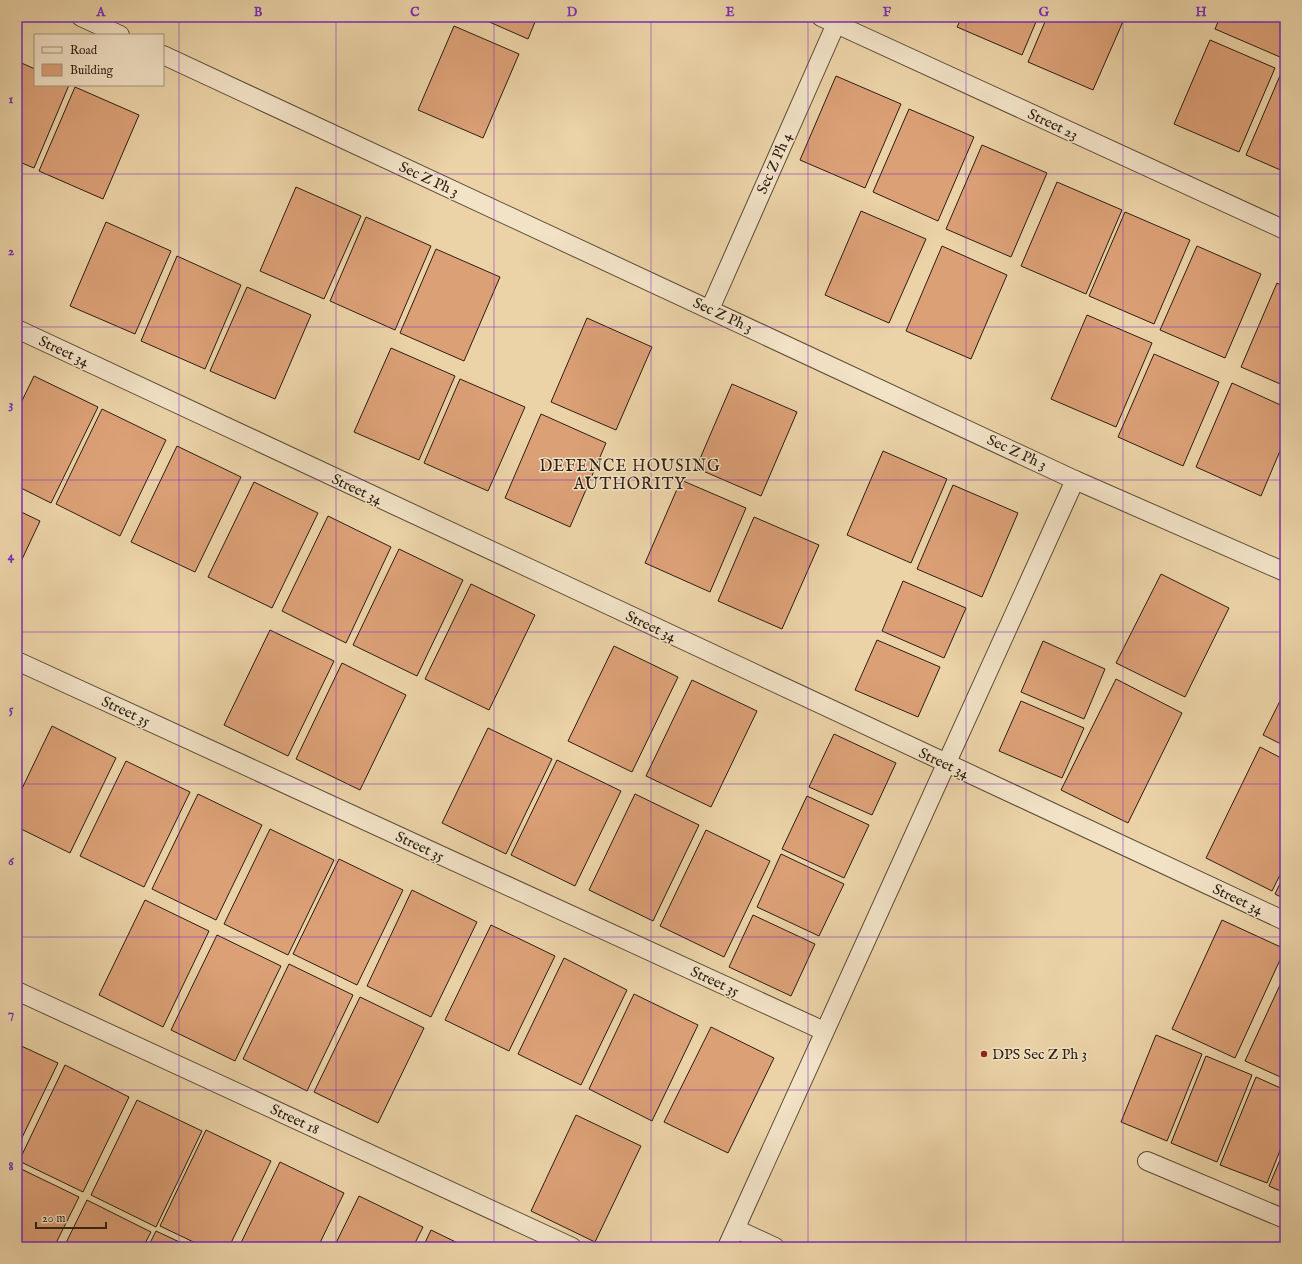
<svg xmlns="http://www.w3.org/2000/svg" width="1302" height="1264" viewBox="0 0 1302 1264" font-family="'IM FELL English',serif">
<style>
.building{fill:#dca077;stroke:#2c1e11}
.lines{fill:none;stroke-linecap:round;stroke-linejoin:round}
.minor-casing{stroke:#5c4b36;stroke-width:20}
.minor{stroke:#f2e2c6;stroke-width:18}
.grid{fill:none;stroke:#7b2cbf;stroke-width:1;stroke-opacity:0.55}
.poi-dot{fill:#8f2418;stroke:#f2e2c6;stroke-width:1.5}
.labels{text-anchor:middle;stroke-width:3;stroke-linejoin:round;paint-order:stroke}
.street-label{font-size:15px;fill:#2c1e11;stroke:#f2e2c6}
.poi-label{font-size:15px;fill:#2c1e11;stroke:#f2e2c6;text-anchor:start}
.neighbourhood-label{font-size:16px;letter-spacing:1px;fill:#2c1e11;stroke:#f2e2c6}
.neatline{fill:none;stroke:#7b2cbf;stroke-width:1.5}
.grid-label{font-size:13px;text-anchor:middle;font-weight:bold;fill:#7b2cbf}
</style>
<rect width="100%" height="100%" fill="#ebd3a7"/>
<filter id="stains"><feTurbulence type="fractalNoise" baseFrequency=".005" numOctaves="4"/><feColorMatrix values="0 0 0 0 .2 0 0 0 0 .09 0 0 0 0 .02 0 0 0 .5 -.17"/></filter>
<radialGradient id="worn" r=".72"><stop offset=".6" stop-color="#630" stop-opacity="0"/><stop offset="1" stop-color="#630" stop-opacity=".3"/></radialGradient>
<!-- building -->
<g class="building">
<polygon points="478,17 537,17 528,39"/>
<polygon points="962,17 1038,17 1022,55 957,27"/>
<polygon points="1047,17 1125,17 1093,90 1028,62"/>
<polygon points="1220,17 1285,17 1285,45 1280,57 1215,29"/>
<polygon points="454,26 519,54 483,138 418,110"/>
<polygon points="1210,40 1275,68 1239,152 1174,124"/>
<polygon points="17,61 35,69 35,85 69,85 34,168 17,161"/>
<polygon points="1282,71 1285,73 1285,172 1246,155"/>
<polygon points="836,76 901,104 865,188 800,160"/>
<polygon points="75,87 139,115 103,199 39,171"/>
<polygon points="909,109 974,137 938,221 873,192"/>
<polygon points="982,145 1047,173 1011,257 946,229"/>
<polygon points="17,182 21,184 17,192"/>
<polygon points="1057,182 1122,210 1086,294 1021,266"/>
<polygon points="296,187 361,216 324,299 260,271"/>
<polygon points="861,211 926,239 889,323 825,295"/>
<polygon points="1125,212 1190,240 1154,324 1089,296"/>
<polygon points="366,217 431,246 395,330 330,301"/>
<polygon points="106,222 171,251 135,334 70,306"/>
<polygon points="942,246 1007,275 971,359 906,331"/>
<polygon points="1197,246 1261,274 1225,358 1160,330"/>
<polygon points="436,249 500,277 464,361 400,333"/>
<polygon points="177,256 241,285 205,369 141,341"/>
<polygon points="1277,283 1285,287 1285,386 1241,367"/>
<polygon points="247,287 311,315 275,399 210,371"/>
<polygon points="1087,315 1152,343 1116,427 1051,399"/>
<polygon points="587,318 652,347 616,430 551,402"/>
<polygon points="391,348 455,376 419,460 354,432"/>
<polygon points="1154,354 1219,382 1183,466 1118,437"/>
<polygon points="17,366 22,369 17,378"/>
<polygon points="34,376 98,407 51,503 17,486 17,411"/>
<polygon points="460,379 525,407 488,491 424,463"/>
<polygon points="1232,383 1285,407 1285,439 1261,496 1196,467"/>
<polygon points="732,384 797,412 761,496 696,468"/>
<polygon points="102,409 166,440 120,536 56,504"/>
<polygon points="541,414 606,443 570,527 505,498"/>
<polygon points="177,446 241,477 195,572 131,542"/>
<polygon points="883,451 947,479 911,563 847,535"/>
<polygon points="681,480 746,508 710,592 645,563"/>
<polygon points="254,482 318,513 272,608 208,577"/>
<polygon points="953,485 1018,513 982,597 917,569"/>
<polygon points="17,510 40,521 17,570"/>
<polygon points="328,516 391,547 346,643 282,611"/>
<polygon points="754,517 819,545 782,629 718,601"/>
<polygon points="399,549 463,580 417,676 353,645"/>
<polygon points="1161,574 1229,608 1185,697 1116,663"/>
<polygon points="903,581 966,608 944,658 882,631"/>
<polygon points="471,584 535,615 489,710 425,679"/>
<polygon points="270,630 334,661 288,756 224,725"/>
<polygon points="877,640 940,667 918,717 855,690"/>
<polygon points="1043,641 1105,669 1084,719 1021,692"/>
<polygon points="614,646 678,677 632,772 568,741"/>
<polygon points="342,663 406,695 360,790 296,759"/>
<polygon points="1116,679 1182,713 1128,823 1061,790"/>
<polygon points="692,680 757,711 711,807 646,776"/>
<polygon points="1285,691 1285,746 1263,735"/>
<polygon points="1021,701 1084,728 1062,778 999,751"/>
<polygon points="52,726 116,758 70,853 17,827 17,799"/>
<polygon points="488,728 552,759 506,854 442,823"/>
<polygon points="834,734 896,763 872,815 809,787"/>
<polygon points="1260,747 1285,760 1285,865 1272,891 1206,858"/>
<polygon points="557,760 621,791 575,886 511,855"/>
<polygon points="126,761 190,792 144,887 80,856"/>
<polygon points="198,794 262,825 216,920 152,889"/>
<polygon points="635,794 699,825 653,921 589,890"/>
<polygon points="807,796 869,825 844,878 782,849"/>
<polygon points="270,829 334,860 288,955 224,924"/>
<polygon points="706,830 770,861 724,957 660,926"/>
<polygon points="781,854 844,884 819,936 757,907"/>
<polygon points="339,859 403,890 357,985 293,954"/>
<polygon points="1285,873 1285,899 1275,894"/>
<polygon points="412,890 477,922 431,1017 367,986"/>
<polygon points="145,900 209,931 163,1027 99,995"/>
<polygon points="753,915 815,944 791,996 729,967"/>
<polygon points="1222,920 1285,949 1235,1058 1172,1029"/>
<polygon points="491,925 555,956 509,1051 445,1020"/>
<polygon points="217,935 281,966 235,1061 171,1030"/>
<polygon points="564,958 627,990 581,1085 518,1054"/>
<polygon points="289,964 353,995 307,1091 243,1059"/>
<polygon points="1285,974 1285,1079 1245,1061"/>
<polygon points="634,994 698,1025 652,1121 589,1089"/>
<polygon points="360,997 424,1028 378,1123 314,1092"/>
<polygon points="711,1027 774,1058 728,1153 664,1122"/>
<polygon points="1156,1035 1202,1054 1167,1141 1121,1122"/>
<polygon points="17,1044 58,1063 17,1148"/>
<polygon points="1206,1056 1252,1075 1217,1162 1171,1143"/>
<polygon points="65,1065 129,1097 83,1192 19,1161"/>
<polygon points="1256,1077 1285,1090 1285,1138 1267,1183 1220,1165"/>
<polygon points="137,1100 202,1131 156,1227 91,1195"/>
<polygon points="576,1115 641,1146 595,1242 531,1211"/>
<polygon points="206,1130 271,1161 229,1247 204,1247 160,1226"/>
<polygon points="1285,1148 1285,1193 1269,1186"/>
<polygon points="280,1162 344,1193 318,1247 239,1247"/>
<polygon points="17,1167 79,1197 54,1247 17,1247"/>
<polygon points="359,1196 423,1227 413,1247 334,1247"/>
<polygon points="87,1200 151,1232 143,1247 64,1247"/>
<polygon points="431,1230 466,1247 423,1247"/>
<polygon points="156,1231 190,1247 148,1247"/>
</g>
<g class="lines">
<defs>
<g id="minor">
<polyline points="81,17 120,35"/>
<polyline points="821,17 1285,230"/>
<polyline points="163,55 1075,480 1285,572"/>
<polyline points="710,309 839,17"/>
<polyline points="17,329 1285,921"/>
<polyline points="17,661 824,1031"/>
<polyline points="17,991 572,1247"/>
<polyline points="1147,1161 1285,1219"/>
<polyline points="736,1229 775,1247"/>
<polyline points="727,1247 1075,480"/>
</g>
</defs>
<!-- minor casing -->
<use href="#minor" class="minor-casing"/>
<!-- minor -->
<use href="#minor" class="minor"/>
</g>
<!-- grid -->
<path class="grid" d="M179,17V1247M336,17V1247M494,17V1247M651,17V1247M808,17V1247M966,17V1247M1123,17V1247M17,174H1285M17,327H1285M17,480H1285M17,632H1285M17,784H1285M17,937H1285M17,1090H1285"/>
<!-- markers -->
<circle class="poi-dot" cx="984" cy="1054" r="4"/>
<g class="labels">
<!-- street labels -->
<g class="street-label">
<text transform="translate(1053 124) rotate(25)" y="5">Street 23</text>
<text transform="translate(774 163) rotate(-66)" y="5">Sec Z Ph 4</text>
<text transform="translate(429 179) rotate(25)" y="5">Sec Z Ph 3</text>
<text transform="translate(723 315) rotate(25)" y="5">Sec Z Ph 3</text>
<text transform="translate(64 351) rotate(25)" y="5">Street 34</text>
<text transform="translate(1017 452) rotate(25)" y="5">Sec Z Ph 3</text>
<text transform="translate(357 489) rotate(25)" y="5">Street 34</text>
<text transform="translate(651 626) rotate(25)" y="5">Street 34</text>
<text transform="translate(126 711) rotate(25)" y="5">Street 35</text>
<text transform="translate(944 763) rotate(25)" y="5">Street 34</text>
<text transform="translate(420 846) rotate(25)" y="5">Street 35</text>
<text transform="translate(1238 899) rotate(25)" y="5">Street 34</text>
<text transform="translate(715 981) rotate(25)" y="5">Street 35</text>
<text transform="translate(295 1119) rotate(25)" y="5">Street 18</text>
</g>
<!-- poi labels -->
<g class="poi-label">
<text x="992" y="1059">DPS Sec Z Ph 3</text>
</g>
<!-- neighbourhood labels -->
<g class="neighbourhood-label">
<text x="630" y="471">DEFENCE HOUSING<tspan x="630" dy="18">AUTHORITY</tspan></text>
</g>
</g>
<!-- margin -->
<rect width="1302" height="1264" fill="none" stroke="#ebd3a7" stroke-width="44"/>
<!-- legend -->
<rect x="34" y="34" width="130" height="52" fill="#f2e2c6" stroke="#a3947e"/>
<rect x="42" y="47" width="20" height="6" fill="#f2e2c6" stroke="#a3947e"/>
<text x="70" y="54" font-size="12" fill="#2c1e11">Road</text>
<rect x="42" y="64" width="20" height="12" fill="#dca077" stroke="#a3947e"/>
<text x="70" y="74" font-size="12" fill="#2c1e11">Building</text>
<!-- scale -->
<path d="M36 1222v6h70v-6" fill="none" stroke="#2c1e11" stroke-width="2"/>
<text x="42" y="1222" font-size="12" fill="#2c1e11" stroke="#f2e2c6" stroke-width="3" paint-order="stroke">20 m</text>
<rect x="22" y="22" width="1258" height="1220" class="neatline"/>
<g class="grid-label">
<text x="101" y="16">A</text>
<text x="258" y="16">B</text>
<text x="415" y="16">C</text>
<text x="572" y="16">D</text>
<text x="730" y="16">E</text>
<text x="887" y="16">F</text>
<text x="1044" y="16">G</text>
<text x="1201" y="16">H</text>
<text x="11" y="103">1</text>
<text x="11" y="255">2</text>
<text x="11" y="408">3</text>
<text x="11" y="560">4</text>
<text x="11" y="713">5</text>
<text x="11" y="865">6</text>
<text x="11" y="1018">7</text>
<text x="11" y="1170">8</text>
</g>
<rect width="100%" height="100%" filter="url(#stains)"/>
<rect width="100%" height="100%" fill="url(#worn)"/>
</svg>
